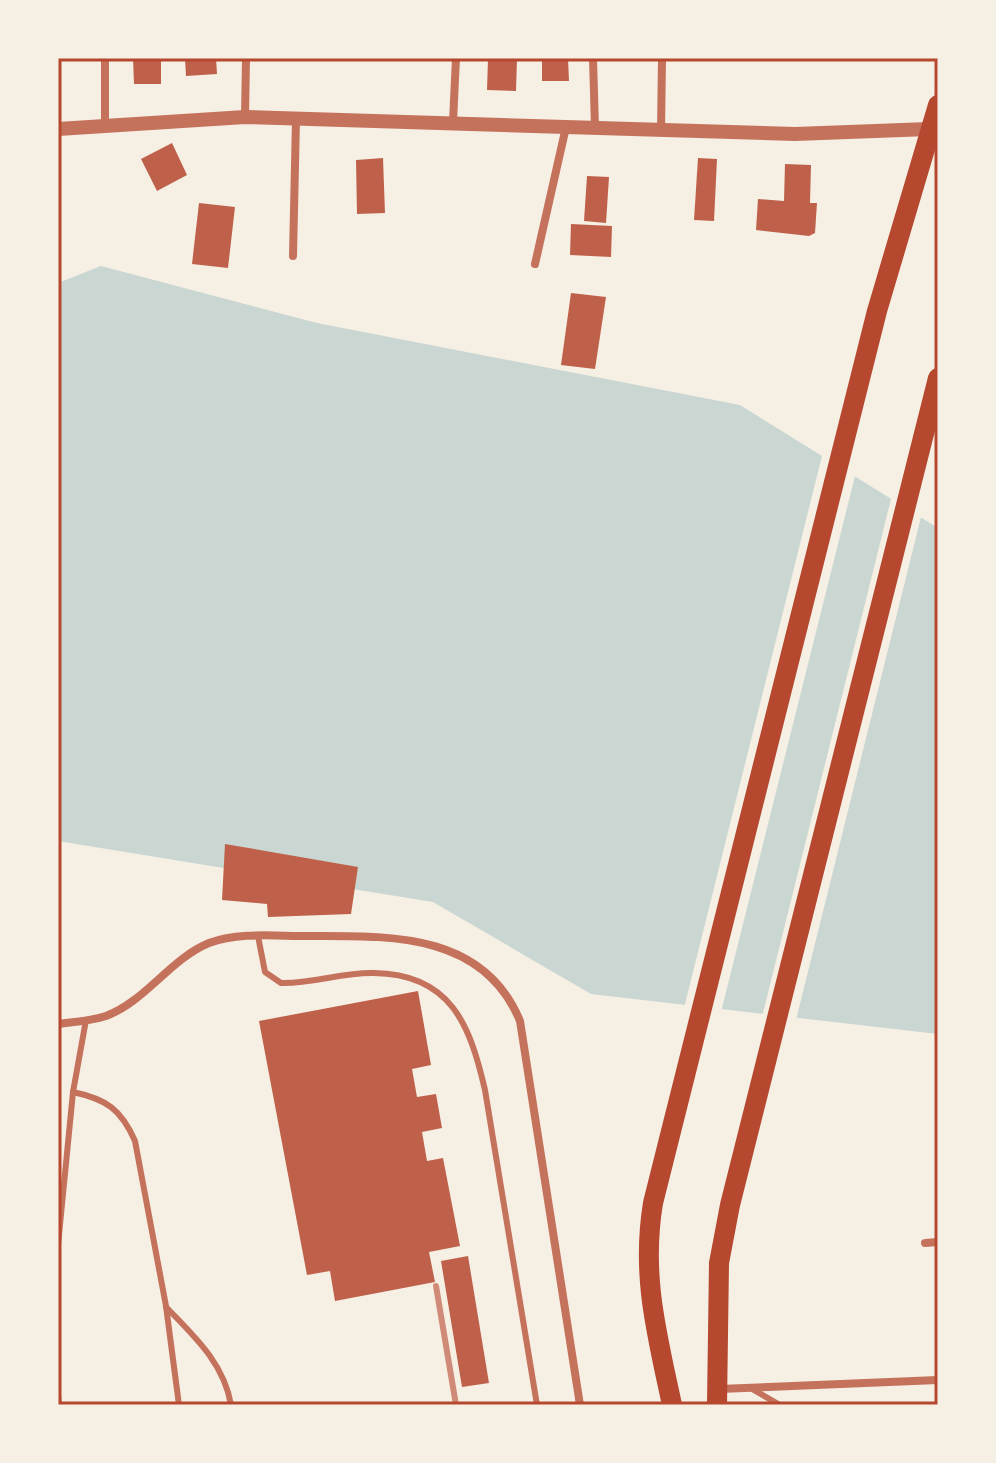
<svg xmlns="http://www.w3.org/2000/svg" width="996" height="1463" viewBox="0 0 996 1463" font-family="'DM Sans',sans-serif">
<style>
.water{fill:#c9d6d2}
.pier{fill:#f6efe4}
.building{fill:#bf614a}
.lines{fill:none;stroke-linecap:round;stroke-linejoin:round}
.service{stroke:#c5725c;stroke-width:6}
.minor{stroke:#c5725c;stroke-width:8}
.tertiary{stroke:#c5725c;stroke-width:14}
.trunk{stroke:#b5482f;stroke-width:20}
.rail{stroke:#cf8b77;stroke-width:6}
.neatline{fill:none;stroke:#b5482f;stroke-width:3}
</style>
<rect width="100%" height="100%" fill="#f6efe4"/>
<!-- water -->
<polygon class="water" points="101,266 317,323 740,405 938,528 938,1034 591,994 433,902 58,841 58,283"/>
<!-- pier -->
<g class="pier">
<polygon points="823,452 856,472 721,1012 684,1008"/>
<polygon points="892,495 922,513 796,1020 762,1017"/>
</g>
<!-- building -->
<g class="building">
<polygon points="133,58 161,58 161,84 134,84"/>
<polygon points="185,58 216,58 217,74 186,76"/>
<polygon points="488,58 517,58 516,91 487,90"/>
<polygon points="542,58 568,58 569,81 542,81"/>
<polygon points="172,143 187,175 157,191 141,159"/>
<polygon points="383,158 385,213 357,214 356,160"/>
<polygon points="698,158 717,159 714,221 694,220"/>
<polygon points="785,164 811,165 810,203 817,203 815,233 809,236 756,230 758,199 784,201"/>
<polygon points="587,176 609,177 606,223 584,221"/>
<polygon points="199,203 235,207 228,268 192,264"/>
<polygon points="571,224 612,226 611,257 570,255"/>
<polygon points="571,293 606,297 595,369 561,365"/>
<polygon points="225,844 358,867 351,914 268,917 267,904 222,900"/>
<polygon points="418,991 431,1065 412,1069 417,1097 436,1094 442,1128 422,1132 427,1161 443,1158 460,1246 429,1252 435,1282 335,1301 330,1271 307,1275 259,1021"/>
<polygon points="468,1256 489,1383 462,1387 441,1261"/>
</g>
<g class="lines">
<!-- service -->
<g class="service">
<path d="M258,936L265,972L281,983C312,984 343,972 374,973C451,974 470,1025 485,1090L537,1405"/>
<path d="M73,1092C106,1099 121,1109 135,1141L166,1306L179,1405"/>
<polyline points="58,1245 73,1092 86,1020"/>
<path d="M166,1307C194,1336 224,1363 231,1405"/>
<polyline points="752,1389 780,1405"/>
<polyline points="58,1395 59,1405"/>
</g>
<!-- minor -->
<g class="minor">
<polyline points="105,58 105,127"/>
<polyline points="593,58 595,128"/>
<polyline points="245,117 246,58"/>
<polyline points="453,122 456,58"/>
<polyline points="661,131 662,58"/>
<polyline points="293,256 296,119"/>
<polyline points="535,264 566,127"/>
<path d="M58,1024C74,1022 91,1021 106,1016C146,1001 170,959 209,943C239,932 274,936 306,936C388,936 483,931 520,1021L580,1405"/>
<polyline points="925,1243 938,1242"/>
<polyline points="719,1389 938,1380"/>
</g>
<!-- tertiary -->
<polyline class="tertiary" points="58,129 245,117 795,134 929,129"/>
<!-- trunk -->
<g class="trunk">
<path d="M672,1405C657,1334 641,1276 653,1203L877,311L938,105"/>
<polyline points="717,1405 719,1263 730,1205 938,378"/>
</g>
<!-- rail -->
<polyline class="rail" points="436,1286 456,1405"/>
</g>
<!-- border -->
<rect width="996" height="1463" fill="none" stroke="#f6efe4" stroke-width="120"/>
<rect x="60" y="60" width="876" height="1343" class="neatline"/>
</svg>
